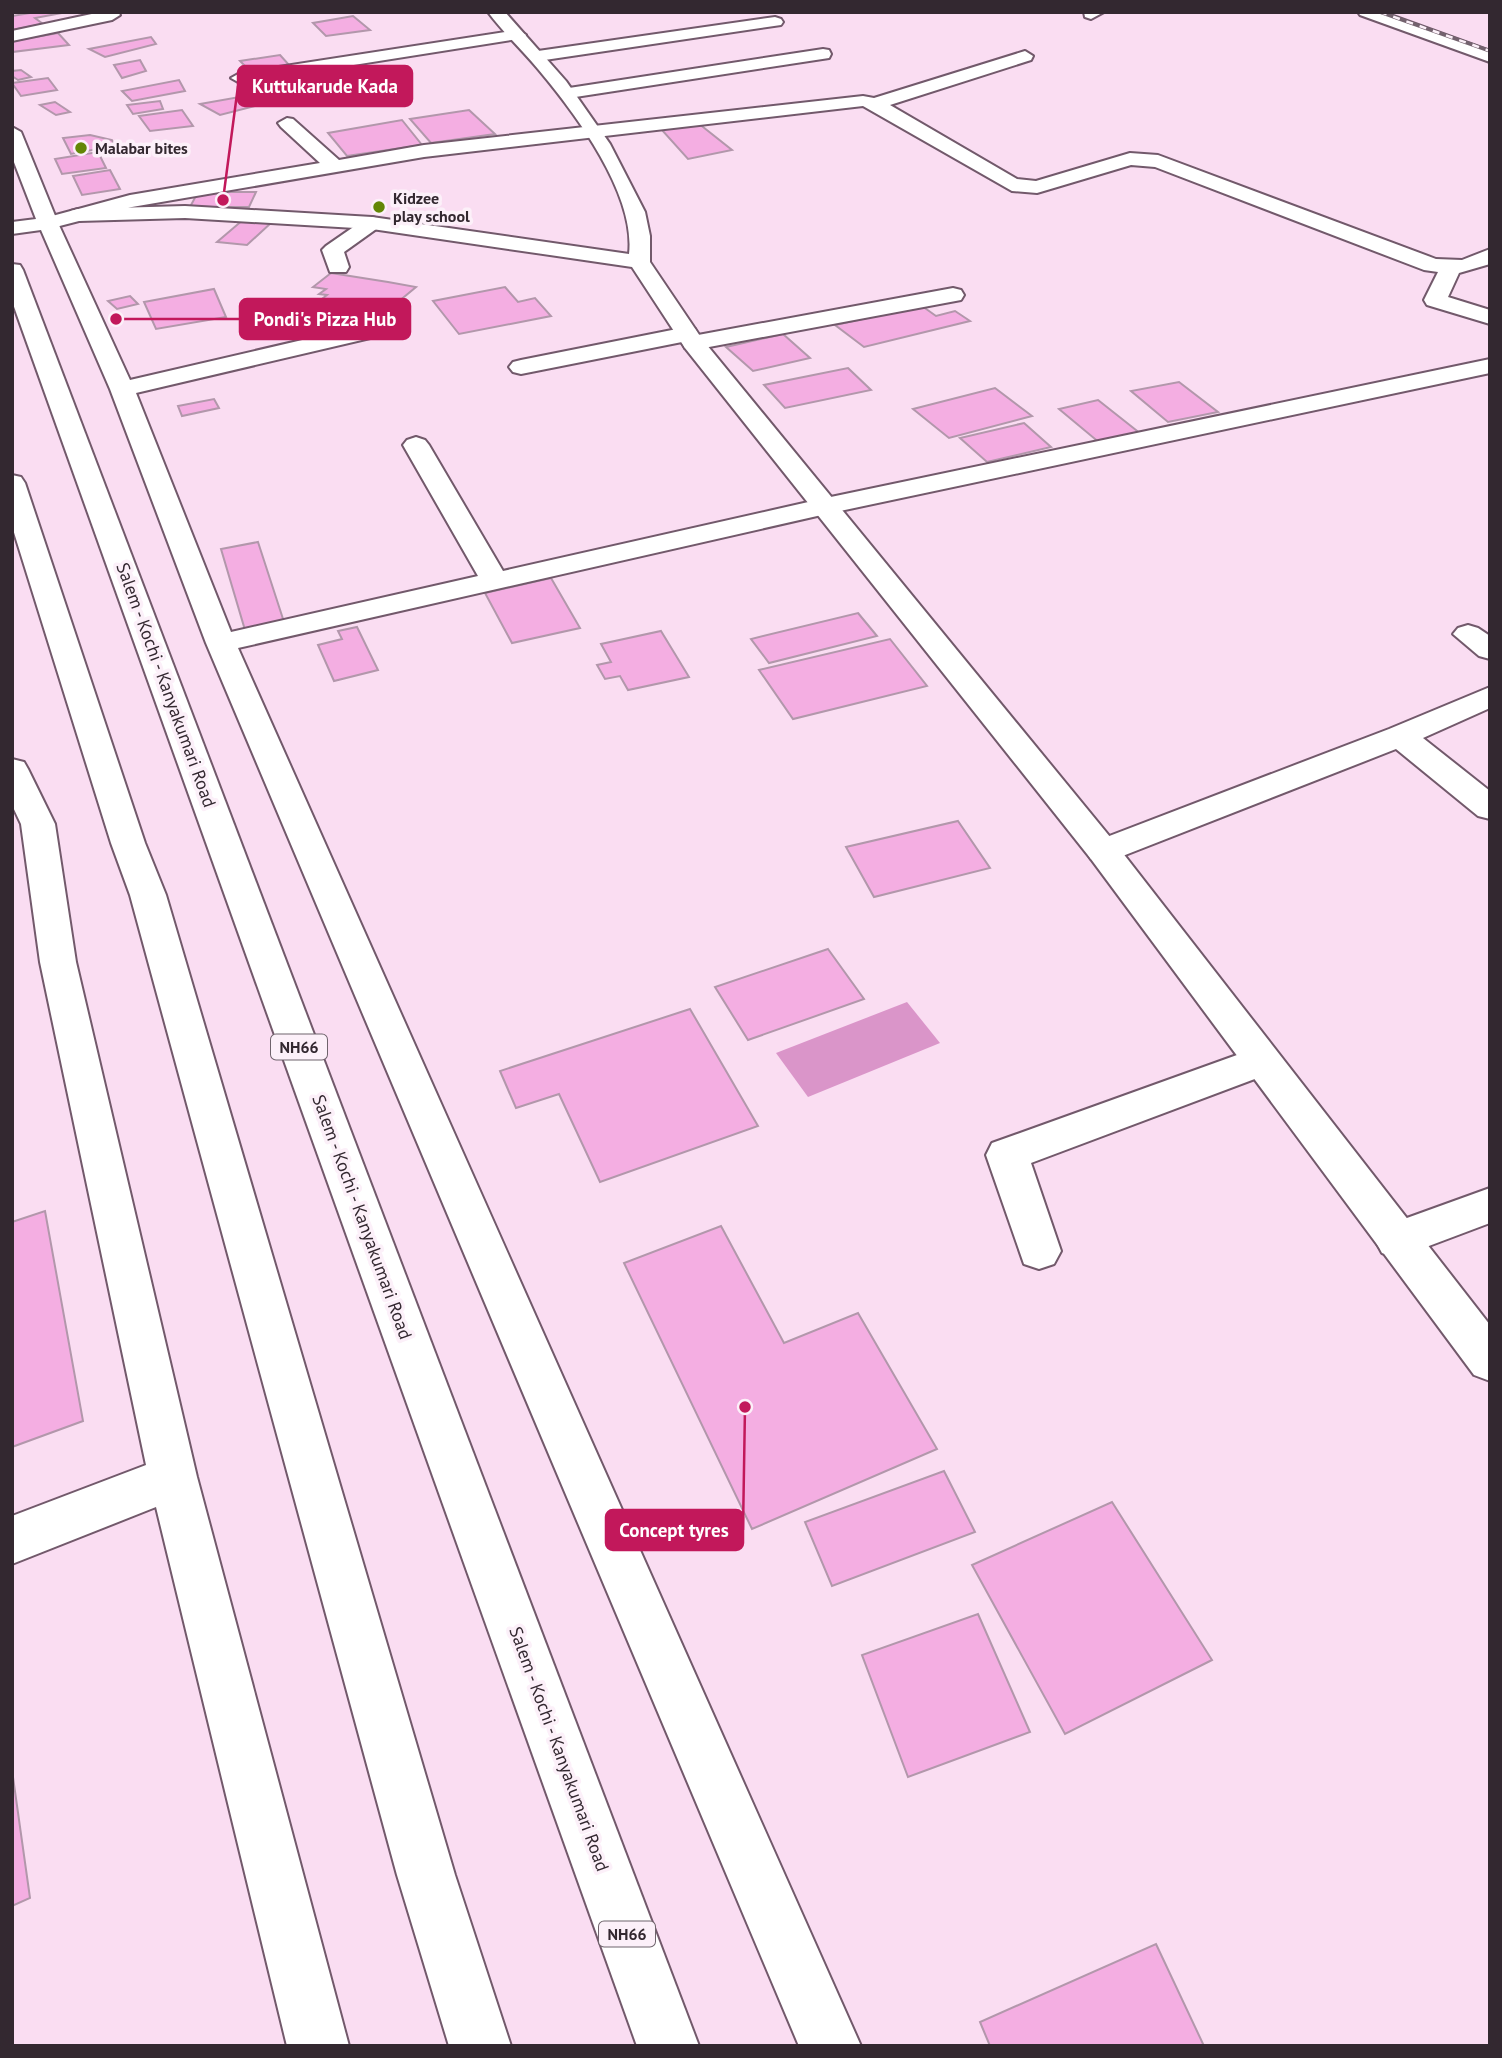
<svg xmlns="http://www.w3.org/2000/svg" width="1502" height="2058" viewBox="0 0 1502 2058" font-family="'PT Sans',sans-serif">
<style>
.water{fill:#da95c9}
.building{fill:#f4aee2;stroke:#b297ab;stroke-width:2}
.lines{fill:none;stroke-linecap:round;stroke-linejoin:round}
.minor-casing{stroke:#72596b;stroke-width:4}
.major-casing{stroke:#72596b;stroke-width:4}
.highway-casing{stroke:#72596b;stroke-width:4}
.minor{fill:#fff;fill-rule:evenodd}
.major{fill:#fff;fill-rule:evenodd}
.highway{fill:#fff;fill-rule:evenodd}
.rail-casing{stroke:#73626e;stroke-width:3.5}
.rail{stroke:#fcf0f9;stroke-width:2.5;stroke-dasharray:7;stroke-linecap:butt}
.poi-dot{fill:#638605;stroke:#fcf0f9;stroke-width:2.5}
.labels{text-anchor:middle;stroke-width:7;stroke-linejoin:round;paint-order:stroke}
.far-poi-label{font-size:16px;font-weight:bold;fill:#332830;stroke:#fcf0f9;text-anchor:start}
.shield{fill:#fcf0f9;stroke:#6f646c;stroke-width:2}
.shield-label{font-size:16px;font-weight:bold;fill:#332830}
.street-label{font-size:18px;fill:#332830;stroke:#fcf0f9}
.leader{fill:none;stroke:#c2185b;stroke-width:2.5}
.callout-dot{fill:#c2185b;stroke:#fcf0f9;stroke-width:2.5}
.callout{fill:#c2185b;stroke:#c2185b;stroke-width:2.5}
.callout-label{font-size:19px;text-anchor:middle;font-weight:bold;fill:#fff}
</style>
<rect width="100%" height="100%" fill="#faddf2"/>
<!-- water -->
<polygon class="water" points="907,1002 940,1043 808,1097 776,1053"/>
<!-- building -->
<g class="building">
<polygon points="36,12 67,12 35,18 43,24 12,30 12,16"/>
<polygon points="353,16 370,30 326,36 313,23"/>
<polygon points="58,33 69,45 12,52 12,41"/>
<polygon points="151,37 156,44 105,57 89,49"/>
<polygon points="280,55 290,66 252,73 240,61"/>
<polygon points="140,60 146,71 122,78 114,65"/>
<polygon points="21,70 31,77 18,80 12,76 12,71"/>
<polygon points="48,78 57,90 21,96 12,83"/>
<polygon points="179,80 185,91 132,101 122,91"/>
<polygon points="245,96 255,106 220,115 200,104"/>
<polygon points="160,101 163,109 133,114 127,105"/>
<polygon points="55,102 70,112 56,115 40,105"/>
<polygon points="182,110 193,126 150,131 139,116"/>
<polygon points="469,110 495,134 431,143 410,119"/>
<polygon points="402,120 422,145 347,156 328,133"/>
<polygon points="698,123 732,150 688,159 661,129"/>
<polygon points="90,135 112,140 114,146 71,154 63,138"/>
<polygon points="98,152 106,168 62,174 55,159"/>
<polygon points="110,170 120,189 82,195 73,176"/>
<polygon points="198,192 256,192 249,207 190,207"/>
<polygon points="244,219 272,222 247,245 217,242"/>
<polygon points="331,273 388,282 416,287 398,302 391,301 384,307 361,303 343,318 305,312 327,295 319,294 326,289 313,287"/>
<polygon points="505,287 518,302 535,298 551,316 459,334 433,301"/>
<polygon points="214,289 226,317 156,329 144,302"/>
<polygon points="130,296 138,304 117,309 108,301"/>
<polygon points="922,306 936,316 955,311 970,321 864,347 835,325"/>
<polygon points="783,334 810,358 753,371 726,347"/>
<polygon points="848,368 871,390 785,408 764,385"/>
<polygon points="1179,382 1218,412 1168,422 1131,391"/>
<polygon points="995,388 1032,416 949,438 913,409"/>
<polygon points="214,399 219,408 182,416 178,406"/>
<polygon points="1098,400 1141,434 1101,444 1059,409"/>
<polygon points="1024,423 1051,447 987,462 960,438"/>
<polygon points="258,542 284,622 245,630 221,549"/>
<polygon points="551,578 580,628 512,643 485,593"/>
<polygon points="858,613 877,636 769,663 751,639"/>
<polygon points="357,627 378,670 334,681 318,645 342,639 338,631"/>
<polygon points="661,631 689,677 628,690 620,676 605,679 597,665 611,662 601,644"/>
<polygon points="890,639 927,686 793,719 759,670"/>
<polygon points="958,821 990,868 874,897 846,847"/>
<polygon points="828,949 864,999 748,1040 715,987"/>
<polygon points="690,1009 758,1126 600,1182 559,1094 516,1108 500,1071"/>
<polygon points="45,1211 83,1421 12,1447 12,1222"/>
<polygon points="721,1226 784,1343 858,1313 937,1449 752,1529 624,1263"/>
<polygon points="944,1471 975,1532 832,1586 805,1522"/>
<polygon points="1112,1502 1212,1660 1065,1734 972,1565"/>
<polygon points="978,1614 1030,1732 908,1777 862,1655"/>
<polygon points="12,1770 30,1898 12,1906"/>
<polygon points="1156,1944 1204,2046 990,2046 980,2022"/>
</g>
<g class="lines">
<defs>
<g id="minor">
<polygon points="101,12 118,12 120,15 112,20 12,41 12,31"/>
<polygon points="1084,12 1104,12 1091,19 1085,17"/>
<polygon points="1358,12 1382,12 1490,51 1490,62 1360,15"/>
<polygon points="775,17 781,19 783,22 781,25 538,61 530,56 538,51"/>
<polygon points="518,30 526,35 524,38 240,83 231,78 240,73"/>
<polygon points="823,49 829,50 831,54 829,58 569,98 560,93 569,88"/>
<polygon points="1025,51 1033,56 1031,60 890,105 1017,179 1036,181 1130,153 1158,155 1436,259 1462,260 1490,249 1490,264 1459,273 1448,297 1490,310 1490,324 1427,305 1424,300 1438,272 1424,270 1155,167 1131,165 1037,193 1012,191 863,106 424,157 132,207 78,221 71,219 68,215 71,211 130,195 320,163 281,127 278,123 287,118 293,119 339,160 424,145 863,96 874,98"/>
<polygon points="12,127 21,132 58,223 130,380 388,320 396,322 399,327 396,332 136,393 231,632 478,576 403,445 407,440 416,437 425,440 429,445 503,571 826,498 1490,359 1490,373 826,514 238,648 861,2046 799,2046 206,643 110,389 41,230 12,234 12,222 36,219 12,157"/>
<polygon points="372,217 379,219 382,223 379,227 344,252 349,267 346,272 330,272 322,250 326,246 365,219"/>
<polygon points="953,288 961,290 964,295 961,300 693,350 685,348 682,342 521,374 513,372 509,367 513,362 521,360 687,327 695,329 698,335"/>
<polygon points="1468,625 1478,628 1490,636 1490,659 1479,656 1453,634 1458,628"/>
<polygon points="1490,687 1490,708 1423,738 1490,791 1490,819 1478,816 1396,749 1115,859 1103,862 1091,859 1086,851 1091,843 1389,729"/>
<polygon points="12,759 24,762 28,769 55,824 76,962 197,1477 349,2046 287,2046 156,1507 12,1564 12,1516 146,1465 40,962 21,824 12,805"/>
<polygon points="1262,1046 1276,1051 1282,1061 1276,1071 1031,1163 1061,1251 1054,1264 1039,1269 1024,1264 986,1155 992,1143"/>
<polygon points="1490,1188 1490,1223 1397,1258 1382,1253 1375,1240 1382,1227"/>
</g>
<path id="major" d="M488,12H505L566,81L610,144L645,212L650,236V262L702,339L1115,843L1490,1325V1381L1474,1375L1091,859L685,348L632,267L372,229L185,218L79,221L48,229L41,227L38,223L41,219L78,209L185,206L372,217L629,254C636,194 575,113 538,69C522,50 503,32 488,12Z"/>
<g id="highway">
<polygon points="12,264 20,265 23,270 699,2046 637,2046 12,301"/>
<polygon points="12,475 21,477 25,483 145,843 166,895 455,1875 511,2046 449,2046 397,1875 130,895 111,843 12,526"/>
</g>
</defs>
<!-- minor casing -->
<use href="#minor" class="minor-casing"/>
<!-- major casing -->
<use href="#major" class="major-casing"/>
<!-- highway casing -->
<use href="#highway" class="highway-casing"/>
<!-- minor -->
<use href="#minor" class="minor"/>
<!-- major -->
<use href="#major" class="major"/>
<!-- highway -->
<use href="#highway" class="highway"/>
<defs>
<polyline id="rail" points="1380,12 1490,51"/>
</defs>
<!-- rail casing -->
<use href="#rail" class="rail-casing"/>
<!-- rail -->
<use href="#rail" class="rail"/>
</g>
<!-- markers -->
<g class="poi-dot">
<circle cx="81" cy="148" r="7"/>
<circle cx="379" cy="207" r="7"/>
</g>
<g class="labels">
<!-- far-poi labels -->
<g class="far-poi-label">
<text x="95" y="154">Malabar bites</text>
<text x="393" y="204">Kidzee<tspan x="393" dy="18">play school</tspan></text>
</g>
<!-- shield labels -->
<g class="shield">
<rect x="271" y="1034.5" width="56" height="25" rx="5"/>
<rect x="599" y="1921.5" width="56" height="25" rx="5"/>
</g>
<g class="shield-label">
<text x="299" y="1053">NH66</text>
<text x="627" y="1940">NH66</text>
</g>
<!-- street labels -->
<g class="street-label">
<text transform="translate(166 685) rotate(70)" y="6">Salem - Kochi - Kanyakumari Road</text>
<text transform="translate(362 1217) rotate(70)" y="6">Salem - Kochi - Kanyakumari Road</text>
<text transform="translate(559 1749) rotate(70)" y="6">Salem - Kochi - Kanyakumari Road</text>
</g>
</g>
<!-- callouts -->
<path class="leader" d="M223 200L238 86M116 319L240 319M745 1407L743 1530"/>
<g class="callout-dot">
<circle cx="223" cy="200" r="7"/>
<circle cx="116" cy="319" r="7"/>
<circle cx="745" cy="1407" r="7"/>
</g>
<g class="callout">
<rect x="238" y="66" width="174" height="40" rx="7"/>
<rect x="240" y="299" width="170" height="40" rx="7"/>
<rect x="606" y="1510" width="137" height="40" rx="7"/>
</g>
<g class="callout-label">
<text x="325" y="93">Kuttukarude Kada</text>
<text x="325" y="326">Pondi's Pizza Hub</text>
<text x="674" y="1537">Concept tyres</text>
</g>
<!-- border -->
<rect width="1502" height="2058" fill="none" stroke="#332830" stroke-width="28"/>
</svg>
